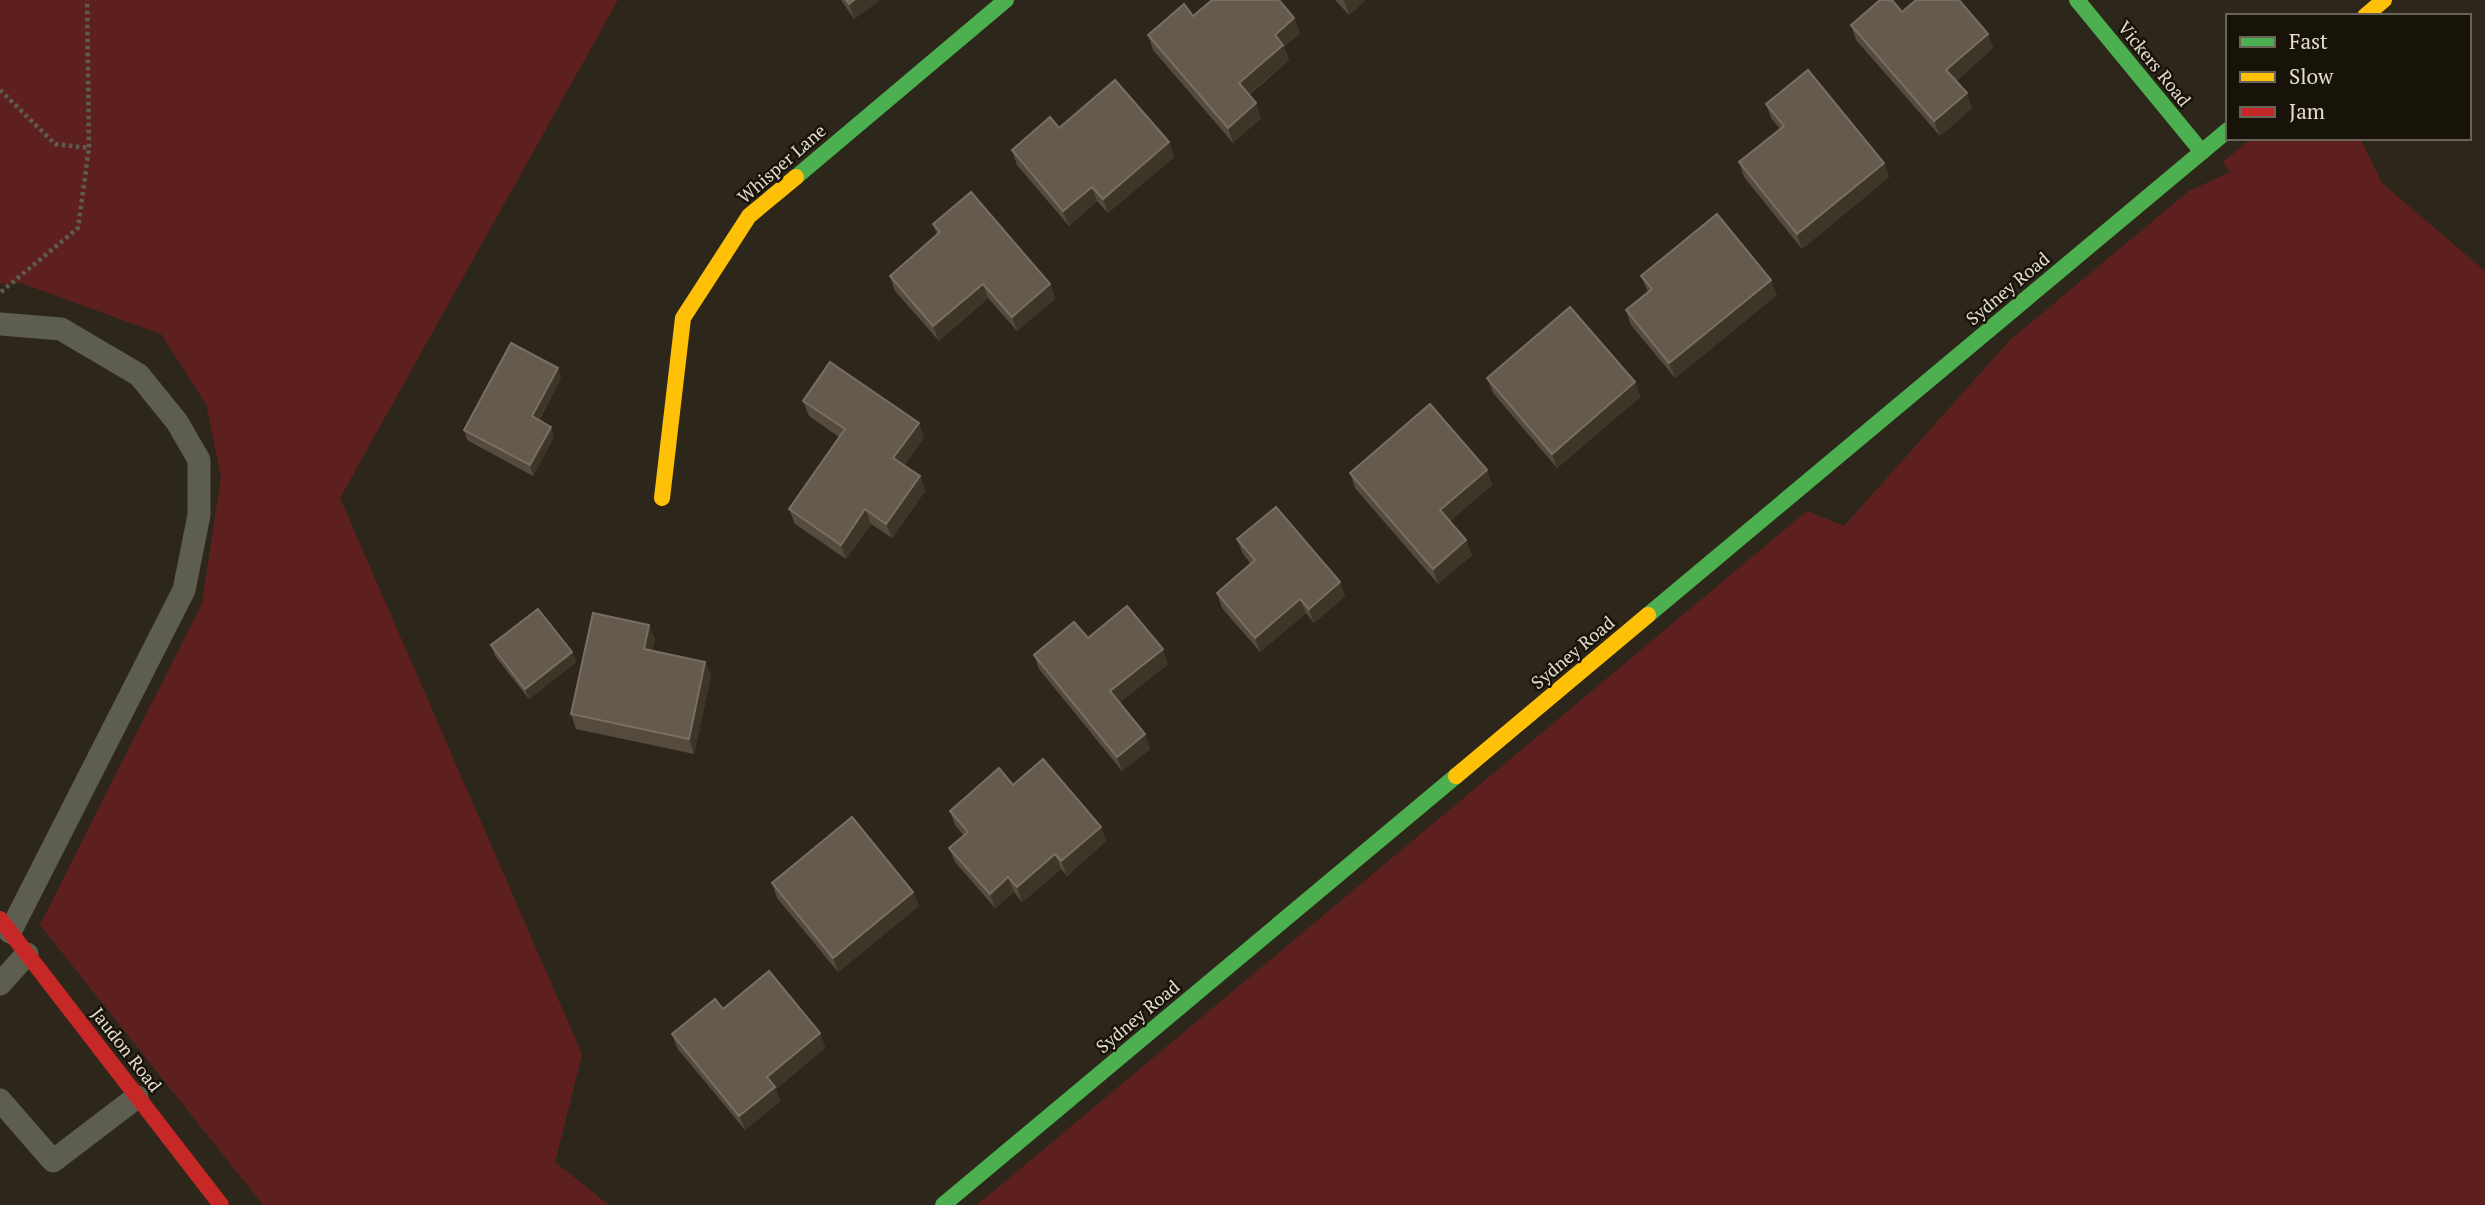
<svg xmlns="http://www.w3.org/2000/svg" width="2485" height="1205" viewBox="0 0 2485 1205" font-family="'PT Serif',serif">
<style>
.green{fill:#5d201e}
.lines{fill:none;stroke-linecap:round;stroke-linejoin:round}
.path{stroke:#5d5c51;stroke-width:4.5;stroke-dasharray:3.5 3.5;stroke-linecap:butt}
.lane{stroke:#5d5d50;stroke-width:23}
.fast{stroke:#4caf50;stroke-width:16}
.slow{stroke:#ffc107;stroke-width:16}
.jam{stroke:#c62828;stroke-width:16}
.wall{fill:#554a3e}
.shaded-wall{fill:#3e3529}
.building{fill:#645a4e;stroke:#786e62;stroke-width:2}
.labels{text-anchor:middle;stroke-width:5;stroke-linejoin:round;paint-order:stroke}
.street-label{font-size:18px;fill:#e3dccf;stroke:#181309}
</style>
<rect width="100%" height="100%" fill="#2d271b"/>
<!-- green -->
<g class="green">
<polygon points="0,0 618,0 340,498 582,1054 555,1162 609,1205 263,1205 40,925 202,603 221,477 206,404 161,334 21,283 0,284"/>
<polygon points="2252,138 2360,138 2382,183 2485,271 2485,1205 977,1205 1807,511 1844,526 2009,341 2189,191 2230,172 2223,162"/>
</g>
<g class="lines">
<!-- path -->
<g class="path">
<polyline points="0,90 55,144 89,148 87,0"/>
<polyline points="1,292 78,228 89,148"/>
</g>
<!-- lane -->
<g class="lane">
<polyline points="0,324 61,329 139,375 177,422 199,460 199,515 184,590 10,932"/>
<polyline points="0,984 27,954"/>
<polyline points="0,1100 53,1161 137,1097"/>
</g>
<!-- fast -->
<g class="fast">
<polyline points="2077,0 2202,152"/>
<polyline points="796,177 1006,0"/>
<polyline points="1648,615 2228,130"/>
<polyline points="943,1205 1456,776"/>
</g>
<!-- slow -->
<g class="slow">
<polyline points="2365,16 2384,0"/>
<polyline points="662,498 683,318 749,216 796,177"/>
<polyline points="1456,776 1648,615"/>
</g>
<!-- jam -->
<polyline class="jam" points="0,919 221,1205"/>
</g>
<!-- wall -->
<g class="wall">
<polygon points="841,0 880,0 854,19"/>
<polygon points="1335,0 1366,0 1349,15"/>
<polygon points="1902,12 1988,34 1993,48 1956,81 1972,108 1940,136 1856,40 1851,25"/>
<polygon points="1193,16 1294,18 1300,33 1284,47 1289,60 1249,95 1261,118 1233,143 1153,50 1148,35"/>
<polygon points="1766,104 1884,163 1889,177 1802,249 1744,177 1739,162 1780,129 1771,118"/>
<polygon points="1059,128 1169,142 1174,157 1108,213 1097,201 1069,226 1017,165 1012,150"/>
<polygon points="933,224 1050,284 1055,299 1017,331 988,298 939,341 895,291 890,276 937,235"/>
<polygon points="1641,276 1777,295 1675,378 1631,325 1626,310 1648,292"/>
<polygon points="561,378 539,420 554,437 533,476 467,440 464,430"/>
<polygon points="1487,378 1635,382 1640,397 1557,468 1493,393"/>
<polygon points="803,401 924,437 904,466 920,476 925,491 892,538 871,524 846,559 795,524 789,509 839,437 809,416"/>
<polygon points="1487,470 1492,485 1450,521 1472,555 1438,584 1355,488 1350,473"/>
<polygon points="1237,539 1340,582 1345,596 1314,623 1306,613 1260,652 1222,608 1217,593 1251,564 1243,554"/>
<polygon points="1088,638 1168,664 1119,703 1145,734 1150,749 1122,771 1039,669 1034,655"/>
<polygon points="655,639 652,650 705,662 711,676 694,754 576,729 571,714"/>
<polygon points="491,645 572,652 576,662 529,699 495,656"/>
<polygon points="1013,785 1101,827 1106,841 1067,876 1061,869 1022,902 1014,892 995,908 955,862 949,848 964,836 955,825 950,811"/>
<polygon points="772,883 913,892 919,906 838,972 777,898"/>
<polygon points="723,1009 820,1033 825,1048 776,1089 780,1101 745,1130 677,1048 672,1034"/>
</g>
<!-- shaded-wall -->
<g class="shaded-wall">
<polygon points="854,0 880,0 854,19 849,4"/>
<polygon points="1344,0 1366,0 1349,15 1344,1"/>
<polygon points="1294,18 1300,33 1284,47 1289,60 1244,98 1239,83 1275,35"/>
<polygon points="1988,34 1993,48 1952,84 1946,70"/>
<polygon points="1967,93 1972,108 1940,136 1934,121"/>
<polygon points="1256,103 1261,118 1233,143 1228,128"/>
<polygon points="1169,142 1174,157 1108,213 1103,199"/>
<polygon points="1884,163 1889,177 1802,249 1797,234"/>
<polygon points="1092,187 1097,201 1069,226 1063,211"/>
<polygon points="1771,280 1777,295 1675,378 1669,363"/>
<polygon points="983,284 988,298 939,341 933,326"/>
<polygon points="1050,284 1055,299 1017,331 1012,317"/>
<polygon points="558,368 561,378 535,426 532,416"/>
<polygon points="1635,382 1640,397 1557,468 1552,454"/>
<polygon points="919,423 924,437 899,473 893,458"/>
<polygon points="551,427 554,437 533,476 530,465"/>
<polygon points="1487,470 1492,485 1445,525 1440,510"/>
<polygon points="920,476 925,491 892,538 886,524"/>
<polygon points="865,509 871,524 846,559 841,545"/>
<polygon points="1466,540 1472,555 1438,584 1433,569"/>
<polygon points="1340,582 1345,596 1314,623 1309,609"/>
<polygon points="1300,599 1306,613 1260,652 1255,638"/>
<polygon points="649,625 655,639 650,663 644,649"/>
<polygon points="1163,649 1168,664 1115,706 1110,691"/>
<polygon points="572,652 576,662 529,699 525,689"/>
<polygon points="705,662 711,676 694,754 689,739"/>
<polygon points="1145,734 1150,749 1122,771 1117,757"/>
<polygon points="1101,827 1106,841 1067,876 1061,861"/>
<polygon points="1055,854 1061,869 1022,902 1017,887"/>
<polygon points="1008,877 1014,892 995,908 990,894"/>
<polygon points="913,892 919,906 838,972 833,958"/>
<polygon points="820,1033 825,1048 776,1089 780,1101 745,1130 739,1116 767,1077"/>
</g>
<!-- building -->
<g class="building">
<polygon points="846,0 854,0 849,4"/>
<polygon points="1212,0 1279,0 1294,18 1275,35 1283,45 1239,83 1256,103 1228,128 1148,35 1184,4 1193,16"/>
<polygon points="1880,0 1892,0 1902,12 1916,0 1959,0 1988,34 1946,70 1967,93 1934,121 1851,25"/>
<polygon points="1808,70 1884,163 1797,234 1739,162 1784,126 1766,104"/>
<polygon points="1115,80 1169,142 1103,199 1092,187 1063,211 1012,150 1050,117 1059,128"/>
<polygon points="971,192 1050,284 1012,317 983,284 933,326 890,276 940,232 933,224"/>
<polygon points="1717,214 1771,280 1669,363 1626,310 1652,289 1641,276"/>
<polygon points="1570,307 1635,382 1552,454 1487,378"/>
<polygon points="511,343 558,368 532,416 551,427 530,465 464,430"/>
<polygon points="830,362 919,423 893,458 920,476 886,524 865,509 841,545 789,509 845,429 803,401"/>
<polygon points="1430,404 1487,470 1440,510 1466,540 1433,569 1350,473"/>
<polygon points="1276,507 1340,582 1309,609 1300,599 1255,638 1217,593 1255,560 1237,539"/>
<polygon points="1127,606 1163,649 1110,691 1145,734 1117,757 1034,655 1074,622 1088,638"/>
<polygon points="538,609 572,652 525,689 491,645"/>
<polygon points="593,613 649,625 644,649 705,662 689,739 571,714"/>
<polygon points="1043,759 1101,827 1061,861 1055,854 1017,887 1008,877 990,894 949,848 968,832 950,811 999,768 1013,785"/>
<polygon points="852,817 913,892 833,958 772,883"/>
<polygon points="769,971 820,1033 767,1077 775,1087 739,1116 672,1034 715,999 723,1009"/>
</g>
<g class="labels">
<!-- street labels -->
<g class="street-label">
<text transform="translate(2154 64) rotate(51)" y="6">Vickers Road</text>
<text transform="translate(782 164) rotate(-41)" y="6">Whisper Lane</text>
<text transform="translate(2008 289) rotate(-40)" y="6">Sydney Road</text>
<text transform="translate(1573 653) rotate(-40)" y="6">Sydney Road</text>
<text transform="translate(1138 1017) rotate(-40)" y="6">Sydney Road</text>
<text transform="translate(126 1050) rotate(52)" y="6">Jaudon Road</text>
</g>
</g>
<!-- legend -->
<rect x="2226" y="14" width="245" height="126" fill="#181309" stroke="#696358" stroke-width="2"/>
<rect x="2240" y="37" width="35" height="10" fill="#4caf50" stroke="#696358" stroke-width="2"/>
<text x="2289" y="49" font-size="21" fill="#e3dccf">Fast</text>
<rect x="2240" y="72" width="35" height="10" fill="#ffc107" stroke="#696358" stroke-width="2"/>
<text x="2289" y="84" font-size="21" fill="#e3dccf">Slow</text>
<rect x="2240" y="107" width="35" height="10" fill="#c62828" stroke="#696358" stroke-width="2"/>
<text x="2289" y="119" font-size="21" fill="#e3dccf">Jam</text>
</svg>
